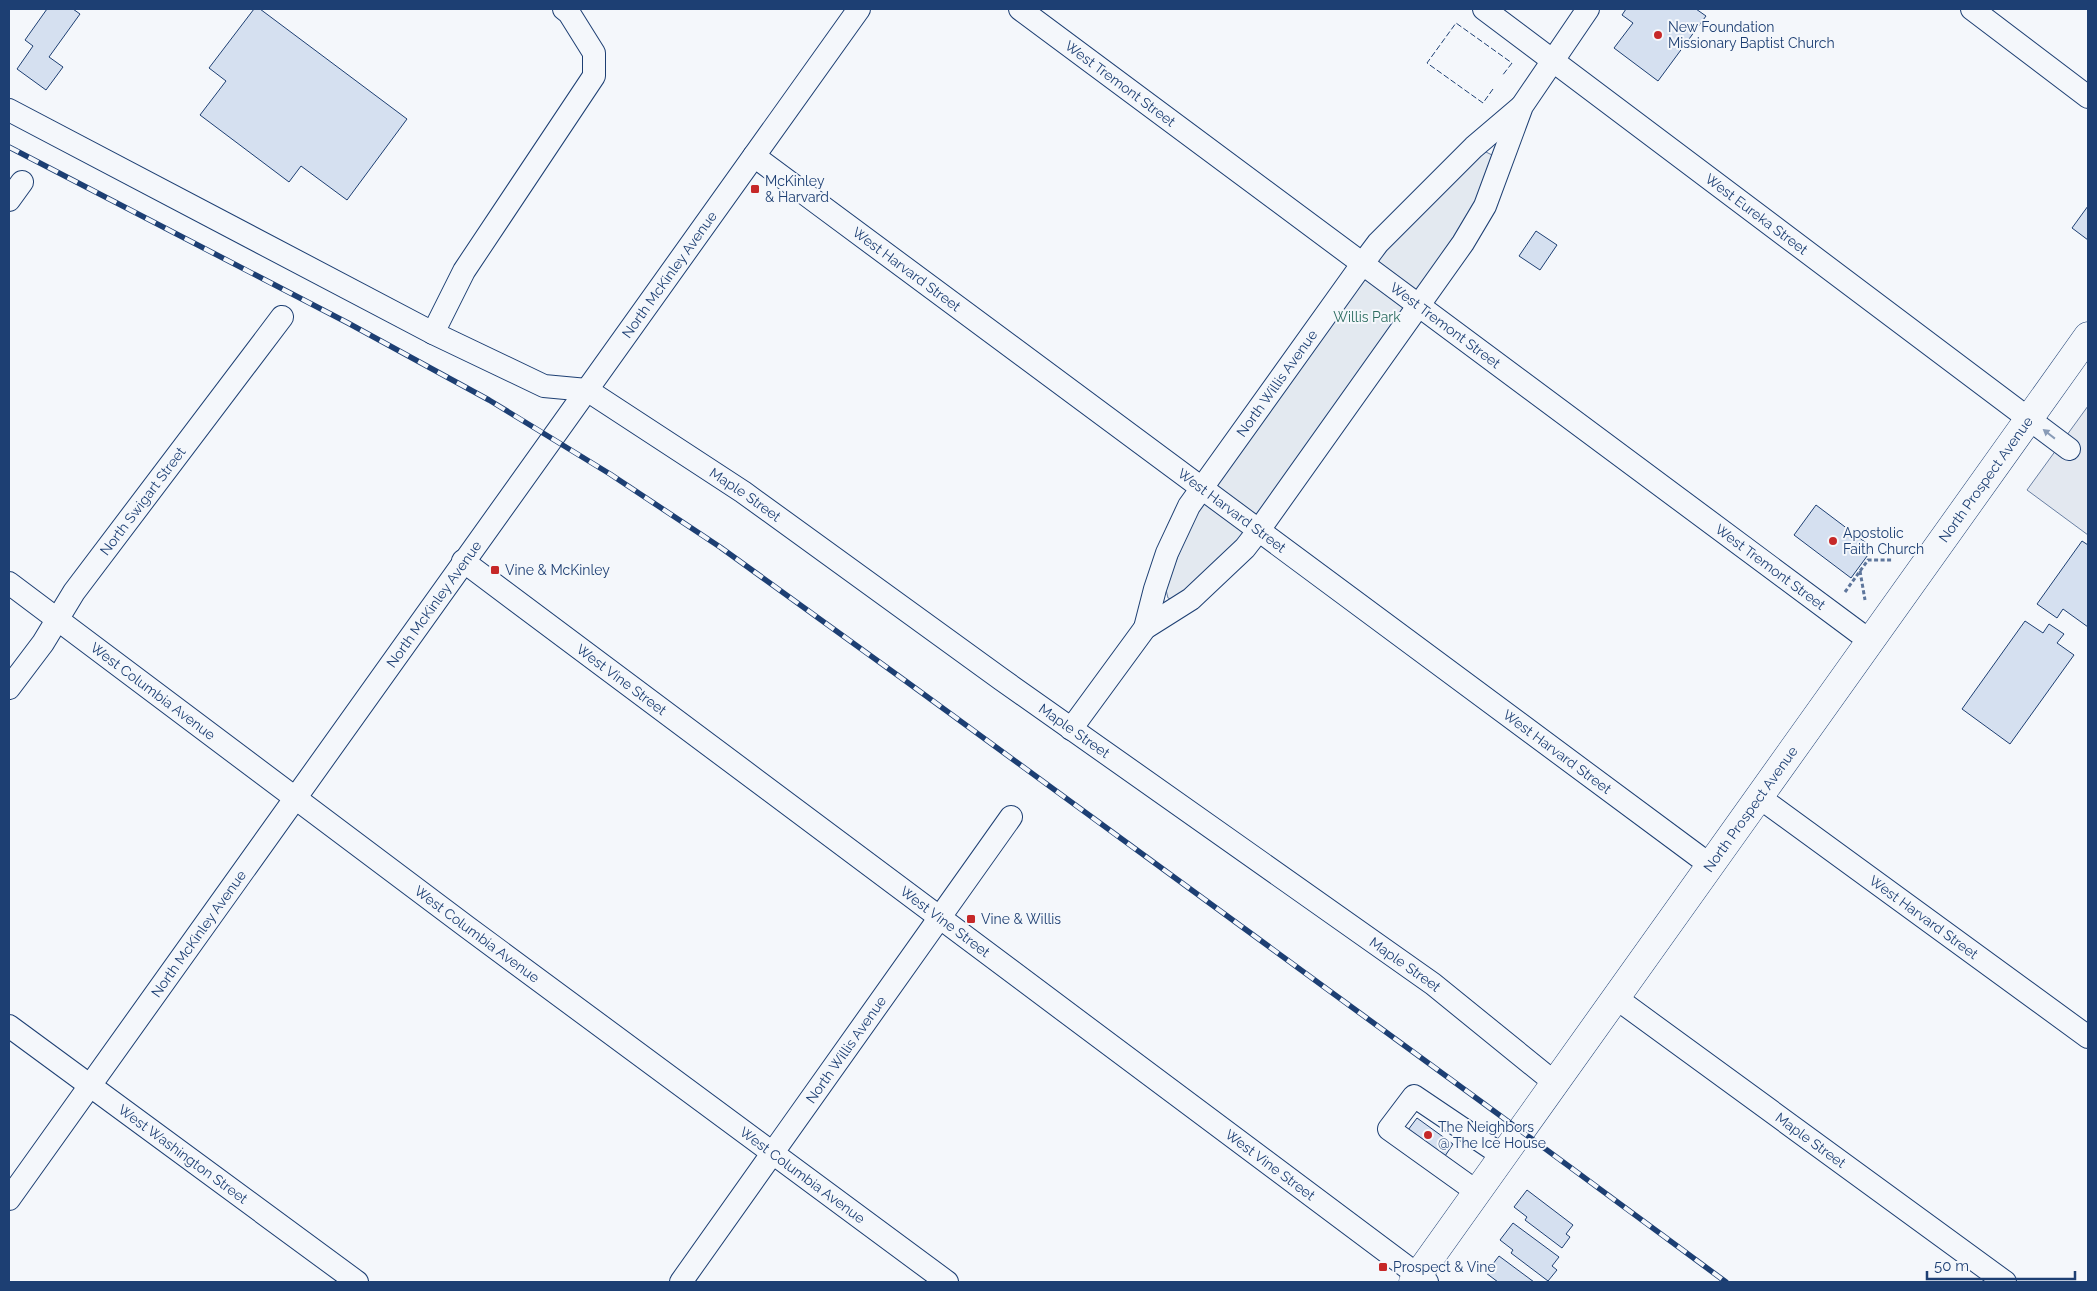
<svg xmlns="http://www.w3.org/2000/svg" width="2097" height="1291" viewBox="0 0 2097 1291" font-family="Raleway,sans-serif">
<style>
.green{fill:#e3e9f0;stroke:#687fa3}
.parking{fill:#e3e8f0;stroke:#687fa3}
.building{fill:#d5e0f0;stroke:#1d3f73}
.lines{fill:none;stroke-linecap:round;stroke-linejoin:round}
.minor-casing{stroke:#1d3f73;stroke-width:24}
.major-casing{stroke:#1d3f73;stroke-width:29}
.path{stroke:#5e769c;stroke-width:3;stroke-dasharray:4 2.5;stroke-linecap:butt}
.minor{stroke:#f4f7fb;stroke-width:22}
.major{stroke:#f4f7fb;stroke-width:28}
.rail-casing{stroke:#1d3f73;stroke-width:5.5}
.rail{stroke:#f4f7fb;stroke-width:4;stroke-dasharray:11;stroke-linecap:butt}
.fence{stroke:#1d3f73;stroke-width:1;stroke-dasharray:6 2.5;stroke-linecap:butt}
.oneway{fill:#889bb7}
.poi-dot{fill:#c62828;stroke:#f4f7fb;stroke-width:2}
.labels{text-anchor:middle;stroke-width:4;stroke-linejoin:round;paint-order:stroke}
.poi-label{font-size:14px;fill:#1d3f73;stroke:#f4f7fb;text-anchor:start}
.street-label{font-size:14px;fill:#1d3f73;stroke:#f4f7fb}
.park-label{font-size:14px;fill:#2c6c60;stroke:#f4f7fb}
</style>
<rect width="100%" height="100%" fill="#f4f7fb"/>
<!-- green -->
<polygon class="green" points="1481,152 1486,152 1492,155 1492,171 1454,241 1233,548 1174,600 1168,598 1166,590 1169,579 1191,523 1230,464 1372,265"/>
<!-- parking -->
<polygon class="parking" points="2088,406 2088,535 2027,490"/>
<!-- building -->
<g class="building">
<polygon points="47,9 73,9 80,14 49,57 63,67 46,90 17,69 33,46 25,40"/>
<polygon points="254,9 260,9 407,119 347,200 301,166 289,182 200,115 226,81 209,68"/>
<polygon points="1626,9 1696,9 1706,16 1658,81 1614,48 1633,23 1622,15"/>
<polygon points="2088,206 2088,240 2072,228"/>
<polygon points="1536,231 1557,245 1540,270 1519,256"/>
<polygon points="1816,505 1873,548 1851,578 1794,535"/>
<polygon points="2082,541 2088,545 2088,627 2063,609 2057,618 2037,604"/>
<polygon points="2025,621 2043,633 2049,624 2064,634 2057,643 2074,655 2010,744 1962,709"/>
<polygon points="1417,1118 1453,1144 1445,1156 1408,1130"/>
<polygon points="1527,1190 1573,1225 1566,1234 1570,1237 1562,1248 1525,1220 1527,1217 1514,1207"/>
<polygon points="1513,1223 1559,1257 1552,1266 1557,1270 1548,1281 1511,1253 1513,1250 1500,1240"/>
<polygon points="1499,1256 1534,1282 1498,1282 1486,1273"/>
</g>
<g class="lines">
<defs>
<g id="minor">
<path id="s1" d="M1020,9L1870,641"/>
<path id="s2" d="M1484,9L2069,449"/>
<polyline points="1972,9 2088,97"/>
<path id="s3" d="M9,110L433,333L544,386L587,390L743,492L1001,679L1433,984L1555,1083"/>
<path id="s4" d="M754,156L1710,865"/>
<polyline points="9,200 22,182"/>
<polyline points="433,333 464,271 594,76 594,53 569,13 564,9"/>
<path id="s5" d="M463,561L1427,1282"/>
<path id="s6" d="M9,583L467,927L947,1282"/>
<path id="s7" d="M1145,628L1155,589L1167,553L1189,506L1363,263L1378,243L1474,147L1521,107"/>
<path id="s8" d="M9,688L43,643L74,592L282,317"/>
<polyline points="1071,729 1145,628 1191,599 1245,548 1259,530 1463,243 1485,206 1522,106 1588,9"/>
<path id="s9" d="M1759,797L2088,1037"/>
<path id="s10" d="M1616,998L2005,1282"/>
<path id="s11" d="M9,1026L357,1282"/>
<polyline points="1477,1192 1389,1129 1414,1096 1503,1156"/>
<path id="s12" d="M9,1199L859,9"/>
<path id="s13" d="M681,1282L1011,817"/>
</g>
<g id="major">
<path id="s14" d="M1413,1282L2088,336"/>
</g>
</defs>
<!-- minor casing -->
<use href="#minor" class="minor-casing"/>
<!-- major casing -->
<use href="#major" class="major-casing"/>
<!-- path -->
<g class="path">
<polyline points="1860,571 1865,600"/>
<polyline points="1845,592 1868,560 1893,560"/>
</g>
<!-- minor -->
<use href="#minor" class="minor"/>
<!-- major -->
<use href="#major" class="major"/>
<defs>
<polyline id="rail" points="9,147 348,323 489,400 610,474 720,547 907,682 1483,1103 1726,1282"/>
</defs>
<!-- rail casing -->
<use href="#rail" class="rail-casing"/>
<!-- rail -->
<use href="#rail" class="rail"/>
<!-- fence -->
<polyline class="fence" points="1493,89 1483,103 1427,63 1456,23 1512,63 1502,76"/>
</g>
<!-- one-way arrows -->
<defs><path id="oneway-solid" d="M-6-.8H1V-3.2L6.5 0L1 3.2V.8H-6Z" transform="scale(1.25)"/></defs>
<use class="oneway" href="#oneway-solid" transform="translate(2049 434) rotate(-142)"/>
<!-- markers -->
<g class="poi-dot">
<circle cx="1658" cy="35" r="5"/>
<rect x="750" y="184" width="10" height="10" rx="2.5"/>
<circle cx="1833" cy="541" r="5"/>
<rect x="490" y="565" width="10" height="10" rx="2.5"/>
<rect x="966" y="914" width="10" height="10" rx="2.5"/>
<circle cx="1428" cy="1135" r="5"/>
<rect x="1378" y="1262" width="10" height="10" rx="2.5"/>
</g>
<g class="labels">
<!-- poi labels -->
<g class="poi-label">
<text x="1668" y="32">New Foundation<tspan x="1668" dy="16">Missionary Baptist Church</tspan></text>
<text x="765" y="186">McKinley<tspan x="765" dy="16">&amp; Harvard</tspan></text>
<text x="1843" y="538">Apostolic<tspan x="1843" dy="16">Faith Church</tspan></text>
<text x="505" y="575">Vine &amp; McKinley</text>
<text x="981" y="924">Vine &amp; Willis</text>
<text x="1438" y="1132">The Neighbors<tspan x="1438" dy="16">@ The Ice House</tspan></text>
<text x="1393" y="1272">Prospect &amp; Vine</text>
</g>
<!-- street labels -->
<g class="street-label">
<text dy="5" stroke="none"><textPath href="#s1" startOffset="125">West Tremont Street</textPath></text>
<text dy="5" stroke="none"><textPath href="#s2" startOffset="341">West Eureka Street</textPath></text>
<text dy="5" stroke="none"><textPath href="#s4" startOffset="190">West Harvard Street</textPath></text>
<text dy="5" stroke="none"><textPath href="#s12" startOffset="1136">North McKinley Avenue</textPath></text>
<text dy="5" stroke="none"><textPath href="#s1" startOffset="530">West Tremont Street</textPath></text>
<text dy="5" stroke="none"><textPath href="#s7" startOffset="281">North Willis Avenue</textPath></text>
<text dy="5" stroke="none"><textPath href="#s14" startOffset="986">North Prospect Avenue</textPath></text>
<text dy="5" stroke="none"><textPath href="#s3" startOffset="835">Maple Street</textPath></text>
<text dy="5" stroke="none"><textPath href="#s8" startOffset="230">North Swigart Street</textPath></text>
<text dy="5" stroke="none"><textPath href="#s4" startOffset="595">West Harvard Street</textPath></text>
<text dy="5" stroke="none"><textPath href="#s1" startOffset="935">West Tremont Street</textPath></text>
<text dy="5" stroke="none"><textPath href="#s12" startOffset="731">North McKinley Avenue</textPath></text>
<text dy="5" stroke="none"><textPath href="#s5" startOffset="198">West Vine Street</textPath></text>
<text dy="5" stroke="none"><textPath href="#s6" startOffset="180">West Columbia Avenue</textPath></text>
<text dy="5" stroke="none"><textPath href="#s3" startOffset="1240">Maple Street</textPath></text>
<text dy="5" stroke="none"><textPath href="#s4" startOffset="1000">West Harvard Street</textPath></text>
<text dy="5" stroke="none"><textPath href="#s14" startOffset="581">North Prospect Avenue</textPath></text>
<text dy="5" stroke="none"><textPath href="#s9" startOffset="204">West Harvard Street</textPath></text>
<text dy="5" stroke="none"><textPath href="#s5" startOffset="602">West Vine Street</textPath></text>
<text dy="5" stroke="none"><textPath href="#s12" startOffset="326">North McKinley Avenue</textPath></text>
<text dy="5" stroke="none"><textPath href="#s6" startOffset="585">West Columbia Avenue</textPath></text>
<text dy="5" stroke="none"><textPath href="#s3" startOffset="1645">Maple Street</textPath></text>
<text dy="5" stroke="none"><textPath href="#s13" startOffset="285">North Willis Avenue</textPath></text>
<text dy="5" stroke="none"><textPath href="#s10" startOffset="241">Maple Street</textPath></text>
<text dy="5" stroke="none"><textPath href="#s11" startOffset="216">West Washington Street</textPath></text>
<text dy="5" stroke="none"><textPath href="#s5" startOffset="1008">West Vine Street</textPath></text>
<text dy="5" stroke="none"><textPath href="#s6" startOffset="990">West Columbia Avenue</textPath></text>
</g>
<!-- park labels -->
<g class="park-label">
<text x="1367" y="322">Willis Park</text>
</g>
</g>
<!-- border -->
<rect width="2097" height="1291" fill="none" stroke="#1d3f73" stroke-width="20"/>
<!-- scale -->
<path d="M1927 1271v8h148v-8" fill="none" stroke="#1d3f73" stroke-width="2.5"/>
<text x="1934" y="1271" font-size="15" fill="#1d3f73" stroke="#f4f7fb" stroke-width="4" paint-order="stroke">50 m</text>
</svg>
